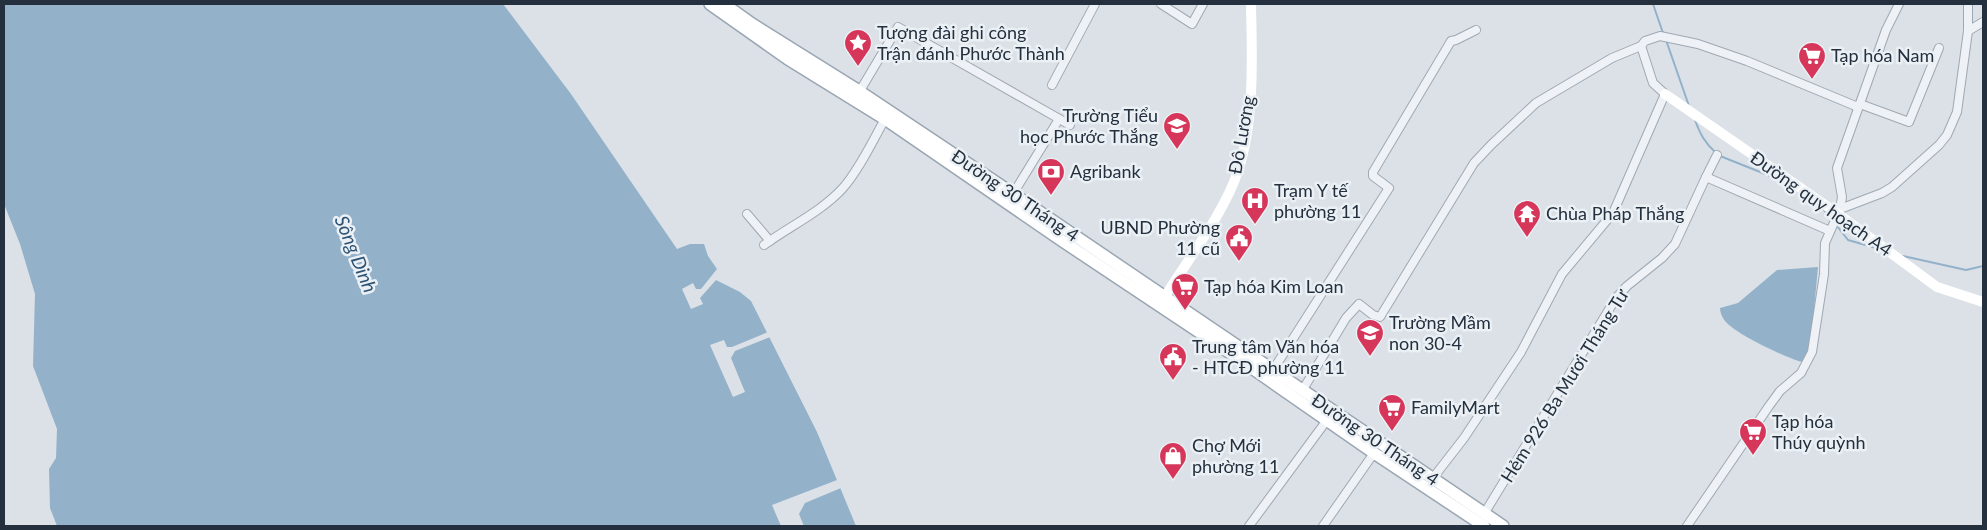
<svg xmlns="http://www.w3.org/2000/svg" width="1987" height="530" viewBox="0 0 1987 530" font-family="Lato,sans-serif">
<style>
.water{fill:#93b2ca}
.pier{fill:#dbe1e7}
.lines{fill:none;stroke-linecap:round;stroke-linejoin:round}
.stream{stroke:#93b2ca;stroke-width:2}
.street-casing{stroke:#a0a8b1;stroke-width:10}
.primary-casing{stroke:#9aa6b3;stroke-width:14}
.street{stroke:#eef1f5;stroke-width:8}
.secondary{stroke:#fff;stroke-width:10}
.primary{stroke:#fff;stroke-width:11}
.labels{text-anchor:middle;stroke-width:5;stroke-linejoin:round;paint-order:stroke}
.poi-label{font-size:18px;fill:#24303e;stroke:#ebf0f5;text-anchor:start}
.street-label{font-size:18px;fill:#24303e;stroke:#ebf0f5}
.water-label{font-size:19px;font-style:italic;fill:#2c5274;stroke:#ebf0f5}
</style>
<rect width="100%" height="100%" fill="#dbe1e7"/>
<!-- water -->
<g class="water">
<polygon points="4,4 503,4 571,94 677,249 690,244 704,244 708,256 717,269 701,289 696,289 693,283 682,289 691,309 703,304 700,298 716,280 740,292 751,301 817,432 856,526 57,526 50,508 49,469 56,458 57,429 33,366 35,294 20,244 4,204"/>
<path d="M1818,267L1811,342L1805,360L1802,362C1784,357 1743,337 1729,325C1724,321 1720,314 1720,308L1738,303L1777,270Z"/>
</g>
<!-- pier -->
<g class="pier">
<polygon points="768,332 770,337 735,351 731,358 745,392 733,397 710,345 724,340 727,347 732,347"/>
<polygon points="837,480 841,488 805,503 799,514 804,526 781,526 772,505"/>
</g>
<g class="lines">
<!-- stream -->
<g class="stream">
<polyline points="1653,4 1663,33"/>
<polyline points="1666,40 1689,106"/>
<path d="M1695,120C1700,134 1705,143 1716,153"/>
<polyline points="1720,156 1783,181"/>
<polyline points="1824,210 1832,220"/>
<polyline points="1837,226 1848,240 1876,248"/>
<polyline points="1903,256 1966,270 1983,266"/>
</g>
<defs>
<g id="street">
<polyline points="1161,4 1192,24 1203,4"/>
<polyline points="1968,31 1983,22"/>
<polyline points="1052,85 1095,4"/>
<polyline points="858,94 898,27 1070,125"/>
<polyline points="1860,104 1909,122 1939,48"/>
<polyline points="1706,177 1717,155"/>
<polyline points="1013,194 1059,119"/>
<polyline points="1840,209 1882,193 1892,187 1939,145 1947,135 1957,112 1968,31 1968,4"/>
<polyline points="747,214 770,241"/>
<path d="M764,245C790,226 821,212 843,188C860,168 872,142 885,119"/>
<polyline points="1273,370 1389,188 1373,176 1373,172 1451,41 1456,40 1476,30"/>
<polyline points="1302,391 1346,318 1359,304 1373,315 1380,317 1474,163 1491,145 1536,103 1612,58 1641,46 1645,41 1660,36 1698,44 1747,61 1858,107"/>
<polyline points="1433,478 1464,438 1521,352 1562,274 1613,213 1665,94 1653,83 1641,46"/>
<polyline points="1484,514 1616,298 1627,286 1662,258 1675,244 1706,177 1830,231"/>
<polyline points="1249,526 1327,420"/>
<polyline points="1323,526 1374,453"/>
<polyline points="1687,526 1769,406 1780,391 1801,373 1812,352 1824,274 1825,243 1840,209 1842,197 1837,168 1886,30 1899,4"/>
</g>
<g id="primary">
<polyline points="710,4 788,59 885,119 1061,240 1223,348 1374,453 1484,526"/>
<polyline points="724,4 752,24 859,91 991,179 1503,526"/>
</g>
</defs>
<!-- street casing -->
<use href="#street" class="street-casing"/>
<!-- primary casing -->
<use href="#primary" class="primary-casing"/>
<!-- street -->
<use href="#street" class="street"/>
<!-- secondary -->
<g class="secondary">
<polyline points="1665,94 1838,214 1937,287 1983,302"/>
<path d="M1161,303C1185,263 1224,214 1238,171C1255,120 1252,57 1251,4"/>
</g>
<!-- primary -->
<use href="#primary" class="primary"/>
</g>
<!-- icons -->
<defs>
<symbol id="sight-pin" viewBox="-11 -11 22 30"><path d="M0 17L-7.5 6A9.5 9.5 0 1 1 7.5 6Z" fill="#d6365a" stroke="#ebf0f5"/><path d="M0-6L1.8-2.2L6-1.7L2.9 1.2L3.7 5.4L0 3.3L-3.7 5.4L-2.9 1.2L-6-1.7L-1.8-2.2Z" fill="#fff"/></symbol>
<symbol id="supermarket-pin" viewBox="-11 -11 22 30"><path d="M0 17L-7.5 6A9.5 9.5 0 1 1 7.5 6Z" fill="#d6365a" stroke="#ebf0f5"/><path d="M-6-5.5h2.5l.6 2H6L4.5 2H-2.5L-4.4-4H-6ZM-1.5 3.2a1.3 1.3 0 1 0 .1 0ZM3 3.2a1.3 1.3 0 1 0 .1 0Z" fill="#fff"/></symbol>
<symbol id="school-pin" viewBox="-11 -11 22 30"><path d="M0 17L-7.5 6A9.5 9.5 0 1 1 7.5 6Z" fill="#d6365a" stroke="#ebf0f5"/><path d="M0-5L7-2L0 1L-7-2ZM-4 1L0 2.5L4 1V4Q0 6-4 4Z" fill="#fff"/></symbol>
<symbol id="bank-pin" viewBox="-11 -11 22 30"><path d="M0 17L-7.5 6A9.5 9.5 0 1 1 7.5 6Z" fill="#d6365a" stroke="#ebf0f5"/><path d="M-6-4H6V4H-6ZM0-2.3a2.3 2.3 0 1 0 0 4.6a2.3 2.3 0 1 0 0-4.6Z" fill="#fff"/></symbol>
<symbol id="hospital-pin" viewBox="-11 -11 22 30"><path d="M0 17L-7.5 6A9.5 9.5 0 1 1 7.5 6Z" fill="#d6365a" stroke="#ebf0f5"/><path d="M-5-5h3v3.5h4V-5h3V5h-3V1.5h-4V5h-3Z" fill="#fff"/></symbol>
<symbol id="temple-pin" viewBox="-11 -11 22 30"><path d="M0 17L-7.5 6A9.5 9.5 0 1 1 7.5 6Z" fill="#d6365a" stroke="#ebf0f5"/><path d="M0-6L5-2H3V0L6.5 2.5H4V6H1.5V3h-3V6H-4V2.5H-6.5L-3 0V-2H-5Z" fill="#fff"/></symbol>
<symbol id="civic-pin" viewBox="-11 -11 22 30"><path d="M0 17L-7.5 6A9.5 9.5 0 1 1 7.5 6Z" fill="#d6365a" stroke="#ebf0f5"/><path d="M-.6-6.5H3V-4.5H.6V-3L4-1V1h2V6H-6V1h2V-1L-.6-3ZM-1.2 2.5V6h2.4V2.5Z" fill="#fff"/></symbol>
<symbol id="shop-pin" viewBox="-11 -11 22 30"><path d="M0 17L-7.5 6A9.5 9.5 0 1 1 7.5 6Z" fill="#d6365a" stroke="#ebf0f5"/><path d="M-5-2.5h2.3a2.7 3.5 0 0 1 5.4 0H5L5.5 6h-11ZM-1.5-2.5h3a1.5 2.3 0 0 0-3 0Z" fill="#fff"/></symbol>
</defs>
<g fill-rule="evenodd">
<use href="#sight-pin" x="842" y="27" width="32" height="43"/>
<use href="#supermarket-pin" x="1796" y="40" width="32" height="43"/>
<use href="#school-pin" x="1161" y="110" width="32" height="43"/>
<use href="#bank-pin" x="1035" y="156" width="32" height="43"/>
<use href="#hospital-pin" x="1239" y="185" width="32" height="43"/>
<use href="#temple-pin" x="1511" y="198" width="32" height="43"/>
<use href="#civic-pin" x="1223" y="222" width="32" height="43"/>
<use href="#supermarket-pin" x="1169" y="271" width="32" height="43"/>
<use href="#school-pin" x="1354" y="317" width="32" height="43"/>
<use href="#civic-pin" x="1157" y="341" width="32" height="43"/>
<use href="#supermarket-pin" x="1376" y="392" width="32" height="43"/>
<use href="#supermarket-pin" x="1737" y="416" width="32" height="43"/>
<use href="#shop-pin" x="1157" y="440" width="32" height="43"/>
</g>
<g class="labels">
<!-- poi labels -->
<g class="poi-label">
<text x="877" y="39">Tượng đài ghi công<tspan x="877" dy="21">Trận đánh Phước Thành</tspan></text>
<text x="1831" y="62">Tạp hóa Nam</text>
<text x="1158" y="122" text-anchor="end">Trường Tiểu<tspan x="1158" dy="21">học Phước Thắng</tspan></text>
<text x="1070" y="178">Agribank</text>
<text x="1274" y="197">Trạm Y tế<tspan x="1274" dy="21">phường 11</tspan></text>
<text x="1546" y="220">Chùa Pháp Thắng</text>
<text x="1220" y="234" text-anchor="end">UBND Phường<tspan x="1220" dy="21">11 cũ</tspan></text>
<text x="1204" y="293">Tạp hóa Kim Loan</text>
<text x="1389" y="329">Trường Mầm<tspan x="1389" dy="21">non 30-4</tspan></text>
<text x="1192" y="353">Trung tâm Văn hóa<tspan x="1192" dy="21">- HTCĐ phường 11</tspan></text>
<text x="1411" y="414">FamilyMart</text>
<text x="1772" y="428">Tạp hóa<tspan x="1772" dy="21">Thúy quỳnh</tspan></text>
<text x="1192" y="452">Chợ Mới<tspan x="1192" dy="21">phường 11</tspan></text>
</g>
<!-- street labels -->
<g class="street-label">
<text transform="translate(1242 135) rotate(-80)" y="6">Đô Lương</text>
<text transform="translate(1015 196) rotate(34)" y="6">Đường 30 Tháng 4</text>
<text transform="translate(1821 204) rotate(35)" y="6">Đường quy hoạch A4</text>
<text transform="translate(1565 386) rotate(-58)" y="6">Hẻm 926 Ba Mươi Tháng Tư</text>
<text transform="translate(1375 440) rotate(34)" y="6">Đường 30 Tháng 4</text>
</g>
<!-- water labels -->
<g class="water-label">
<text transform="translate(356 254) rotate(68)" y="7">Sông Dinh</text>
</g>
</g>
<!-- border -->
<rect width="1987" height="530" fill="none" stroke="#24303e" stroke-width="10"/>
</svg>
